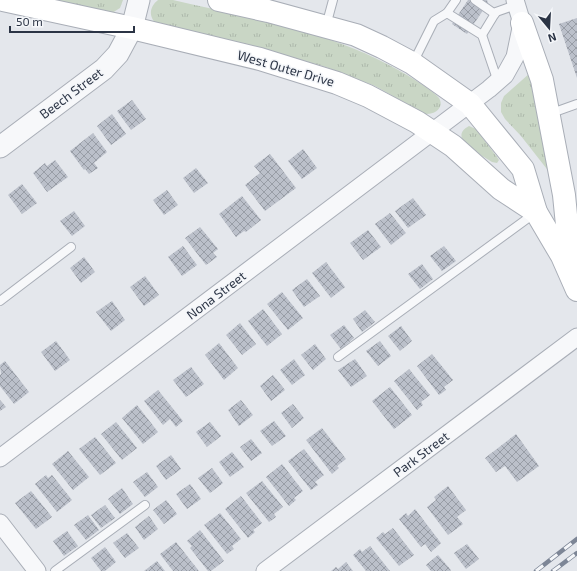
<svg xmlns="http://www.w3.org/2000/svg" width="577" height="571" viewBox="0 0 577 571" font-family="'Exo 2',sans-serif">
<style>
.grass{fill:url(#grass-tufts)}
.building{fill:url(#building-cross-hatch)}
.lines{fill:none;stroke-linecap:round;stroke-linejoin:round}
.service-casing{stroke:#a9aeb7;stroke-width:10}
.minor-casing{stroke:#a9aeb7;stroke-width:19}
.tertiary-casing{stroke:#a9aeb7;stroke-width:23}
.secondary-casing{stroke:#a9aeb7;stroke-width:24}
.service{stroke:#f7f8fa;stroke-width:8}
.minor{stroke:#f7f8fa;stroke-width:17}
.tertiary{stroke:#f7f8fa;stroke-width:21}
.secondary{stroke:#fff;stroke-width:22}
.rail-casing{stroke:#7d8696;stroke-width:4.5}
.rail{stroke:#f4f6f9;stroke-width:3;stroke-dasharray:9;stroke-linecap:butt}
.labels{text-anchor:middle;stroke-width:3;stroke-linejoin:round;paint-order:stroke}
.street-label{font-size:13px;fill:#2b3445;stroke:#f4f6f9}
</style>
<defs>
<pattern id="grass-tufts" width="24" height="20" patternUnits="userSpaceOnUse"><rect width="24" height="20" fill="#c9d6c5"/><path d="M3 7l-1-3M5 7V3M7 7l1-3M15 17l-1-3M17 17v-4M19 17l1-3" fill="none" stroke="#adb8ab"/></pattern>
<pattern id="building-cross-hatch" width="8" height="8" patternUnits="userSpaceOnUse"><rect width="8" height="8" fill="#bbc0ca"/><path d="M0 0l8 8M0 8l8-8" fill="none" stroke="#989da6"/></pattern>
</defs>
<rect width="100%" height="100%" fill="#e4e7ec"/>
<!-- grass -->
<g class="grass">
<polygon points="49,0 123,0 120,8 112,13"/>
<path d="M158,0H173C260,20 352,35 427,88C431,91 436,94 439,98C445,108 434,115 425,114L375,86L326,67L294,58L158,25C148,18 149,7 158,0Z"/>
<polygon points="530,73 550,173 521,136 505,119 501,112 501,103 504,96"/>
<path d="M469,126L476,129L497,157L499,160L497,163L492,162C482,155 446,138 469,126Z"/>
</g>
<!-- building -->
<g class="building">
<polygon points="468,0 487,0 488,3 467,34 452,24"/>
<polygon points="577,18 577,78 559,24"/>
<polygon points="132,100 146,119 131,130 117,111"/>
<polygon points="112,114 126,134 111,145 97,126"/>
<polygon points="93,133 107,152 94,163 98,168 89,174 85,169 84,170 70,151"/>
<polygon points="303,149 317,168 302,179 288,161"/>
<polygon points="270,154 296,188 265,211 245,185 260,173 254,166"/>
<polygon points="55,160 68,177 47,192 33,173 45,163 47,166"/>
<polygon points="196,168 208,183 194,193 183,178"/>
<polygon points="22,184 37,203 22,214 8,195"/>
<polygon points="167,190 178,205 164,215 153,200"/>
<polygon points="242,196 261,220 246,232 244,231 236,237 219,214"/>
<polygon points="413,198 426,215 408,228 395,211"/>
<polygon points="74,211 85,226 72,236 60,221"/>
<polygon points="390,213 406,233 391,245 375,224"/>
<polygon points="200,227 218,249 213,253 217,257 206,265 185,238"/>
<polygon points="368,230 381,247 363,260 350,243"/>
<polygon points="183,246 197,265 182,276 168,257"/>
<polygon points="444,246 456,261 442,271 430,256"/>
<polygon points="84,257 95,272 81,283 70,268"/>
<polygon points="326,262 345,287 331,298 312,273"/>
<polygon points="422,264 433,279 420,289 408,274"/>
<polygon points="145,276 159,295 144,306 130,287"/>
<polygon points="307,279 320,296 304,307 292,290"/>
<polygon points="282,292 303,318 288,330 267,304"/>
<polygon points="112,301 125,320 111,331 96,312"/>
<polygon points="263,309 282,334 267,346 248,321"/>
<polygon points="365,310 375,322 362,332 353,319"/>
<polygon points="240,323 256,344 242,355 226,335"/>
<polygon points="344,325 354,338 341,349 330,335"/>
<polygon points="401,326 412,341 400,351 388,336"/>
<polygon points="56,341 70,360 55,371 41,352"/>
<polygon points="380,341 391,356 378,366 366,351"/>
<polygon points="219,343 238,368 224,380 205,355"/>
<polygon points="315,344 326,359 313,370 301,355"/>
<polygon points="432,354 453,380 444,387 446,390 439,395 417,366"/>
<polygon points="294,359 305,375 292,385 280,370"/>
<polygon points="355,359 367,376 351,387 338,370"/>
<polygon points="5,361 29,392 14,404 0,386 0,375 1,374 0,365"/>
<polygon points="191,367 204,384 186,397 173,380"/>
<polygon points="409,369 430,395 421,402 423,405 417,410 394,381"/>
<polygon points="273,375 285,390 271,401 260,386"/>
<polygon points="390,387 412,415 394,429 372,401"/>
<polygon points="158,390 183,421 176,427 170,419 163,425 144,401"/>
<polygon points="0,400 6,407 0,411"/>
<polygon points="241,400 253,415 239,426 228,410"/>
<polygon points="293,404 304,418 292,428 281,413"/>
<polygon points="137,405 158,432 143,444 122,418"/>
<polygon points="274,421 286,436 272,446 260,431"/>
<polygon points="116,422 137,448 122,460 101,434"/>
<polygon points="210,422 221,436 207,447 196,432"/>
<polygon points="322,428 346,459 337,466 339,468 332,474 306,440"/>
<polygon points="516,434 539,466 517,482 505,466 496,472 485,458"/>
<polygon points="95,437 116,463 100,475 79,449"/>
<polygon points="251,439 262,453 251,461 240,447"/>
<polygon points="304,449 324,475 315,482 318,485 311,490 288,461"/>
<polygon points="68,451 89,477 73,490 52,464"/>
<polygon points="232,452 244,467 230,477 219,462"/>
<polygon points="171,455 181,469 166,480 156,466"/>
<polygon points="282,464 303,491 294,498 296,500 289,506 266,477"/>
<polygon points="212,468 223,483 210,493 198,478"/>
<polygon points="147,472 158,487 145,497 133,482"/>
<polygon points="46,475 48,478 52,475 72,500 57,512 35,484"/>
<polygon points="262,481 283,507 274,514 276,517 269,522 246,493"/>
<polygon points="190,484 201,499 187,509 176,494"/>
<polygon points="448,486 466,510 457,517 463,524 448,535 427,507 436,500 434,497"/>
<polygon points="122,488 133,504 120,514 108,499"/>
<polygon points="31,491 52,517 36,529 15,503"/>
<polygon points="241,496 262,523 253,530 255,532 248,538 225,509"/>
<polygon points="166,500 177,514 164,524 153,510"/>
<polygon points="105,505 115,518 101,528 91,515"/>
<polygon points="415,509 441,543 431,552 425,544 421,547 399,519 406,513 408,516"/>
<polygon points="220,513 241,539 232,546 234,549 227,554 204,525"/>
<polygon points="88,515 99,530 86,540 74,525"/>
<polygon points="149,516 158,529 144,540 135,527"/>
<polygon points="393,528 414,555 399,566 376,538 383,532 385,534"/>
<polygon points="200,530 224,561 211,571 208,571 190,548 192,546 187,541"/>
<polygon points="67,531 78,546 64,556 53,541"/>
<polygon points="127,533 139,548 125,558 113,543"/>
<polygon points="176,542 199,571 173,571 160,554"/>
<polygon points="467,544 479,559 466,569 454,553"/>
<polygon points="370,546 390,571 366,571 353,555 360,549 362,552"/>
<polygon points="105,547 116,562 105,571 101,571 91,558"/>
<polygon points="438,555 451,570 450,571 431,571 426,565"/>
<polygon points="157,561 165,571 144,571"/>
<polygon points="346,562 353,571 331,571 336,567 338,569"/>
</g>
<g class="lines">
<defs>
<g id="service">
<polyline points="475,0 495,14"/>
<polyline points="447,13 482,35 498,82"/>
<polyline points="326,26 333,0"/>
<polyline points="482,35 496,12 516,5"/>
<polyline points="413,63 434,21 447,13 456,0"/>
<polyline points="549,114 577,104"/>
<polyline points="0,301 71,247"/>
<polyline points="338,357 535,213"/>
<polyline points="55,571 145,505"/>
</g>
<g id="minor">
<polyline points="0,458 489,89 505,75 515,57 522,23 515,0"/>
<polyline points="0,523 37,571"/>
<polyline points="265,571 577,337"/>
</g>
<polyline id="tertiary" points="0,147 104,69 118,54 132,28 139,0"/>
<g id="secondary">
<polyline points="3,0 132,28 260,59 337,83 368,96 417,122 453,146 501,189 536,212"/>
<polyline points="219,0 268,11 356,35 382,47 412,63 470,104 523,169 536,212 562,256 577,290"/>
<polyline points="522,23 542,80 564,195 571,265"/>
</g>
</defs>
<!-- service casing -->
<use href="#service" class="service-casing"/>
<!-- minor casing -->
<use href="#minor" class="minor-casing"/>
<!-- tertiary casing -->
<use href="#tertiary" class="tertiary-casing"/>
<!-- secondary casing -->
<use href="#secondary" class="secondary-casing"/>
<!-- service -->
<use href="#service" class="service"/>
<!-- minor -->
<use href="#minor" class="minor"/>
<!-- tertiary -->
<use href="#tertiary" class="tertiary"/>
<!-- secondary -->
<use href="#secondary" class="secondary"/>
<defs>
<g id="rail">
<polyline points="536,571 577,539"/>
<polyline points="553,571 577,553"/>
</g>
</defs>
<!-- rail casing -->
<use href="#rail" class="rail-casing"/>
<!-- rail -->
<use href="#rail" class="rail"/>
</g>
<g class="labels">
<!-- street labels -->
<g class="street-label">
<text transform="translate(286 68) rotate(16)" y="5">West Outer Drive</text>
<text transform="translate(71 93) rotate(-37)" y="5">Beech Street</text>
<text transform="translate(216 295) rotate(-37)" y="5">Nona Street</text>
<text transform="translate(421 454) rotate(-37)" y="5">Park Street</text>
</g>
</g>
<!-- north arrow -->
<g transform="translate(549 28) rotate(162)" stroke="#f4f6f9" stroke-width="3" paint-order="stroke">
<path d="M0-3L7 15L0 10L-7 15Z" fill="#2b3445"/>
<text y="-6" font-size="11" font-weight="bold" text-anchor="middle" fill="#2b3445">N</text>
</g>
<!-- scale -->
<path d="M10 26v6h124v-6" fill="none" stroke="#2b3445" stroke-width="2"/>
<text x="16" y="26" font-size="12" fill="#2b3445" stroke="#f4f6f9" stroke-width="3" paint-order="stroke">50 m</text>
</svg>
